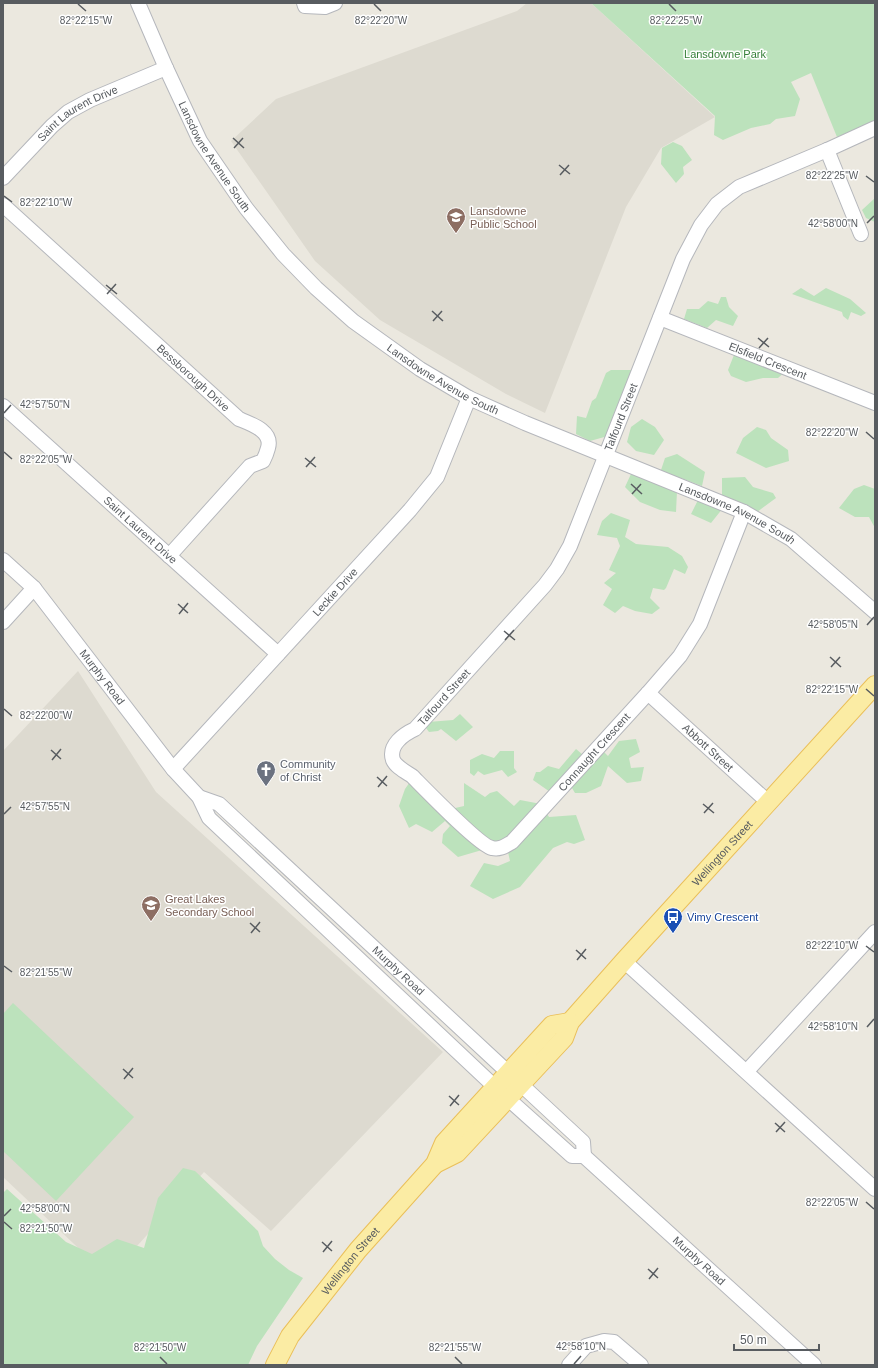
<svg xmlns="http://www.w3.org/2000/svg" width="878" height="1368" viewBox="0 0 878 1368" font-family="Helvetica,sans-serif">
<style>
.education{fill:#dddad0}
.green{fill:#bce2bc}
.lines{fill:none;stroke-linecap:round;stroke-linejoin:round}
.minor-casing{stroke:#b5b7bc;stroke-width:16}
.major-casing{stroke:#eabf59;stroke-width:20}
.minor{stroke:#fff;stroke-width:14}
.major{stroke:#fbeca4;stroke-width:18}
.ticks{fill:none;stroke:#585c60;stroke-width:1.5}
.labels{text-anchor:middle;stroke-width:3;stroke-linejoin:round;paint-order:stroke}
.park-label{font-size:11px;fill:#37803a;stroke:#fff}
.street-label{font-size:11px;fill:#585c60;stroke:#fff}
.education-label{font-size:11px;fill:#785e54;stroke:#fff;text-anchor:start}
.worship-label{font-size:11px;fill:#5b616d;stroke:#fff;text-anchor:start}
.transit-label{font-size:11px;fill:#164399;stroke:#fff;text-anchor:start}
.ticks-label{font-size:10px;text-anchor:middle;fill:#585c60;stroke:#fff;stroke-width:3;stroke-linejoin:round;paint-order:stroke}
</style>
<rect width="100%" height="100%" fill="#ebe8df"/>
<!-- education -->
<g class="education">
<polygon points="527,3 591,3 715,117 661,148 626,207 545,413 506,394 380,320 315,261 231,141 276,99 517,11"/>
<polygon points="78,671 156,792 443,1052 271,1231 204,1172 109,1277 3,1177 3,751"/>
</g>
<!-- green -->
<g class="green">
<polygon points="591,3 875,3 875,121 837,137 811,73 791,82 800,99 795,116 776,119 770,124 751,128 723,140 714,135 715,116"/>
<polygon points="673,142 682,146 692,160 683,167 684,174 676,183 661,164 662,148"/>
<polygon points="875,198 875,222 866,218 862,210"/>
<polygon points="801,288 814,296 826,288 850,299 866,313 861,316 851,312 848,320 843,316 842,312 792,294"/>
<polygon points="721,297 726,297 729,307 738,316 733,326 716,320 707,328 684,319 687,309 699,309 708,301 718,304"/>
<polygon points="736,350 786,371 778,378 763,378 746,382 731,376 728,370"/>
<polygon points="611,370 639,370 615,434 590,441 576,434 577,416 586,418 592,401 596,398 606,373"/>
<polygon points="642,419 655,427 664,440 654,455 636,451 627,442 631,427"/>
<polygon points="757,427 766,430 771,438 788,450 789,461 766,468 736,453 743,438"/>
<polygon points="677,454 705,472 702,486 681,478 677,491 676,512 660,510 640,502 625,487 631,474 657,482 665,458"/>
<polygon points="745,477 753,487 773,493 776,498 757,512 727,503 711,523 691,514 699,498 722,496 722,478"/>
<polygon points="864,485 875,489 875,528 869,517 855,517 839,508 854,489"/>
<polygon points="611,513 630,520 625,537 636,544 668,547 682,556 688,567 685,574 674,569 666,588 664,590 653,588 650,598 660,608 652,614 635,611 623,606 615,613 603,605 612,589 604,583 616,573 609,570 620,546 617,538 597,535 602,521"/>
<polygon points="460,714 473,727 456,741 441,729 438,731 429,732 426,728 426,724 428,722 453,720"/>
<polygon points="636,739 640,752 629,758 631,768 644,767 641,781 627,783 608,766 601,786 586,793 575,793 572,788 565,793 553,794 533,780 536,772 540,772 548,766 559,769 576,749 583,755 597,745 608,756 619,741"/>
<polygon points="500,751 514,751 514,768 517,772 508,777 502,770 484,775 478,771 474,776 470,773 470,760 482,754 494,758"/>
<polygon points="412,779 442,811 464,806 464,783 485,797 490,793 497,791 514,806 520,800 541,804 549,817 576,815 585,840 574,844 567,842 553,848 520,887 493,899 470,886 484,863 498,866 510,861 506,843 458,857 442,843 443,834 450,826 445,821 432,832 416,824 409,828 399,806 405,789"/>
<polygon points="13,1003 134,1117 56,1201 3,1151 3,1014"/>
<polygon points="183,1168 195,1171 258,1231 263,1246 275,1259 289,1270 303,1278 257,1346 248,1365 3,1365 3,1193 7,1189 66,1242 92,1254 117,1239 144,1248 158,1198"/>
</g>
<g class="lines">
<defs>
<g id="minor">
<path id="s1" d="M138,3L166,68L200,141L246,208L283,254L316,288L353,321L420,369L469,398L525,423L744,512L791,539L875,612"/>
<polyline points="304,3 305,6 325,7 335,3"/>
<polyline points="827,150 861,234"/>
<path id="s2" d="M3,178L52,126L68,112L90,100L166,68"/>
<path id="s3" d="M3,205L239,419C251,424 273,431 268,448C267,452 265,457 263,461L250,466L169,556"/>
<path id="s4" d="M660,318L875,403"/>
<path id="s5" d="M3,406L278,654"/>
<path id="s6" d="M744,512L700,624L680,656L648,693L512,842C505,846 500,850 492,848C480,846 424,788 412,776C406,772 396,767 393,760C388,745 404,734 415,729L545,585L557,569L570,546L683,259L701,225L717,204L739,187L827,150L875,128"/>
<path id="s7" d="M3,560L34,588L173,769L199,797L209,818L495,1087L572,1156H584L814,1365"/>
<polyline points="3,622 34,588"/>
<path id="s8" d="M648,693L768,802"/>
<path id="s9" d="M173,769L410,510L437,477L469,398"/>
<path id="s10" d="M199,797L219,804L583,1142L584,1156"/>
<polyline points="624,961 875,1189"/>
<polyline points="747,1071 875,932"/>
<polyline points="569,1365 586,1346 604,1341 614,1342 641,1365"/>
</g>
<g id="major">
<path id="s11" d="M435,1164L457,1153L564,1038L570,1022L624,961L875,685"/>
<path id="s12" d="M275,1365L290,1336L358,1250L435,1164L444,1143L552,1025L570,1022"/>
</g>
</defs>
<!-- minor casing -->
<use href="#minor" class="minor-casing"/>
<!-- major casing -->
<use href="#major" class="major-casing"/>
<!-- minor -->
<use href="#minor" class="minor"/>
<!-- major -->
<use href="#major" class="major"/>
</g>
<!-- ticks -->
<path class="ticks" d="M78,4L86,11M374,4L381,11M669,4L676,11M233,138L244,148M234,148L243,138M559,165L570,174M560,175L569,165M866,176L874,182M4,196L12,202M867,223L874,216M106,285L117,294M107,294L116,284M432,311L443,321M433,321L442,311M758,338L769,347M759,348L768,338M4,413L11,405M866,432L874,439M4,452L12,459M305,458L316,467M306,467L315,457M631,484L642,494M632,494L641,484M178,604L188,613M179,614L188,603M867,625L874,617M504,631L515,640M505,640L514,630M830,657L841,667M831,667L840,657M866,689L874,696M4,709L12,716M51,750L61,759M52,760L61,749M377,777L387,786M378,787L387,776M703,804L714,813M704,813L713,803M4,814L11,807M250,923L260,932M251,933L260,922M866,946L874,952M576,950L586,959M577,960L586,949M4,966L12,972M867,1027L874,1019M123,1069L133,1078M124,1079L133,1068M449,1096L459,1105M450,1106L459,1095M775,1123L785,1132M776,1132L785,1122M866,1202L874,1209M4,1216L11,1209M4,1222L12,1229M322,1242L332,1251M323,1252L332,1241M648,1269L658,1278M649,1279L658,1268M160,1357L167,1364M455,1357L462,1364M574,1364L581,1356"/>
<!-- icons -->
<defs>
<symbol id="school-pin" viewBox="-11 -11 22 30"><path d="M0 17L-7.5 6A9.5 9.5 0 1 1 7.5 6Z" fill="#8d6e63" stroke="#fff"/><path d="M0-5L7-2L0 1L-7-2ZM-4 1L0 2.5L4 1V4Q0 6-4 4Z" fill="#fff"/></symbol>
<symbol id="church-pin" viewBox="-11 -11 22 30"><path d="M0 17L-7.5 6A9.5 9.5 0 1 1 7.5 6Z" fill="#6b7280" stroke="#fff"/><path d="M-1.2-6h2.4v3.5h3.3v2.4h-3.3V6h-2.4V-.1h-3.3v-2.4h3.3Z" fill="#fff"/></symbol>
<symbol id="bus-pin" viewBox="-11 -11 22 30"><path d="M0 17L-7.5 6A9.5 9.5 0 1 1 7.5 6Z" fill="#1a4fb4" stroke="#fff"/><path d="M-5-6H5V4H4V6H2V4H-2V6H-4V4H-5ZM-3.5-4V0h7V-4ZM-3.5 1.2v1.5H-2V1.2ZM2 1.2v1.5H3.5V1.2Z" fill="#fff"/></symbol>
</defs>
<g fill-rule="evenodd">
<use href="#school-pin" x="445" y="206" width="22" height="30"/>
<use href="#church-pin" x="255" y="759" width="22" height="30"/>
<use href="#school-pin" x="140" y="894" width="22" height="30"/>
<use href="#bus-pin" x="662" y="906" width="22" height="30"/>
</g>
<g class="labels">
<!-- park labels -->
<g class="park-label">
<text x="725" y="58">Lansdowne Park</text>
</g>
<!-- street labels -->
<g class="street-label">
<text dy="4" stroke="none"><textPath href="#s2" startOffset="100">Saint Laurent Drive</textPath></text>
<text dy="4" stroke="none"><textPath href="#s1" startOffset="172">Lansdowne Avenue South</textPath></text>
<text dy="4" stroke="none"><textPath href="#s4" startOffset="116">Elsfield Crescent</textPath></text>
<text dy="4" stroke="none"><textPath href="#s3" startOffset="257">Bessborough Drive</textPath></text>
<text dy="4" stroke="none"><textPath href="#s1" startOffset="496">Lansdowne Avenue South</textPath></text>
<text dy="4" stroke="none"><textPath href="#s6" startOffset="984">Talfourd Street</textPath></text>
<text dy="4" stroke="none"><textPath href="#s1" startOffset="820">Lansdowne Avenue South</textPath></text>
<text dy="4" stroke="none"><textPath href="#s5" startOffset="185">Saint Laurent Drive</textPath></text>
<text dy="4" stroke="none"><textPath href="#s9" startOffset="240">Leckie Drive</textPath></text>
<text dy="4" stroke="none"><textPath href="#s7" startOffset="154">Murphy Road</textPath></text>
<text dy="4" stroke="none"><textPath href="#s6" startOffset="648">Talfourd Street</textPath></text>
<text dy="4" stroke="none"><textPath href="#s8" startOffset="81">Abbott Street</textPath></text>
<text transform="translate(594 752) rotate(-48)" y="4">Connaught Crescent</text>
<text dy="4" stroke="none"><textPath href="#s11" startOffset="426">Wellington Street</textPath></text>
<text dy="4" stroke="none"><textPath href="#s10" startOffset="266">Murphy Road</textPath></text>
<text dy="4" stroke="none"><textPath href="#s12" startOffset="129">Wellington Street</textPath></text>
<text dy="4" stroke="none"><textPath href="#s7" startOffset="995">Murphy Road</textPath></text>
</g>
<!-- education labels -->
<g class="education-label">
<text x="470" y="215">Lansdowne<tspan x="470" dy="13">Public School</tspan></text>
<text x="165" y="903">Great Lakes<tspan x="165" dy="13">Secondary School</tspan></text>
</g>
<!-- worship labels -->
<g class="worship-label">
<text x="280" y="768">Community<tspan x="280" dy="13">of Christ</tspan></text>
</g>
<!-- transit labels -->
<g class="transit-label">
<text x="687" y="921">Vimy Crescent</text>
</g>
</g>
<g class="ticks-label">
<text x="86" y="24">82°22'15"W</text>
<text x="381" y="24">82°22'20"W</text>
<text x="676" y="24">82°22'25"W</text>
<text x="832" y="179">82°22'25"W</text>
<text x="46" y="206">82°22'10"W</text>
<text x="833" y="227">42°58'00"N</text>
<text x="45" y="408">42°57'50"N</text>
<text x="832" y="436">82°22'20"W</text>
<text x="46" y="463">82°22'05"W</text>
<text x="833" y="628">42°58'05"N</text>
<text x="832" y="693">82°22'15"W</text>
<text x="46" y="719">82°22'00"W</text>
<text x="45" y="810">42°57'55"N</text>
<text x="832" y="949">82°22'10"W</text>
<text x="46" y="976">82°21'55"W</text>
<text x="833" y="1030">42°58'10"N</text>
<text x="832" y="1206">82°22'05"W</text>
<text x="45" y="1212">42°58'00"N</text>
<text x="46" y="1232">82°21'50"W</text>
<text x="581" y="1350">42°58'10"N</text>
<text x="160" y="1351">82°21'50"W</text>
<text x="455" y="1351">82°21'55"W</text>
</g>
<!-- border -->
<rect width="878" height="1368" fill="none" stroke="#585c60" stroke-width="8"/>
<!-- scale -->
<path d="M734 1344v6h85v-6" fill="none" stroke="#585c60" stroke-width="2"/>
<text x="740" y="1344" font-size="12" fill="#585c60" stroke="#ffffff" stroke-width="3" paint-order="stroke">50 m</text>
</svg>
